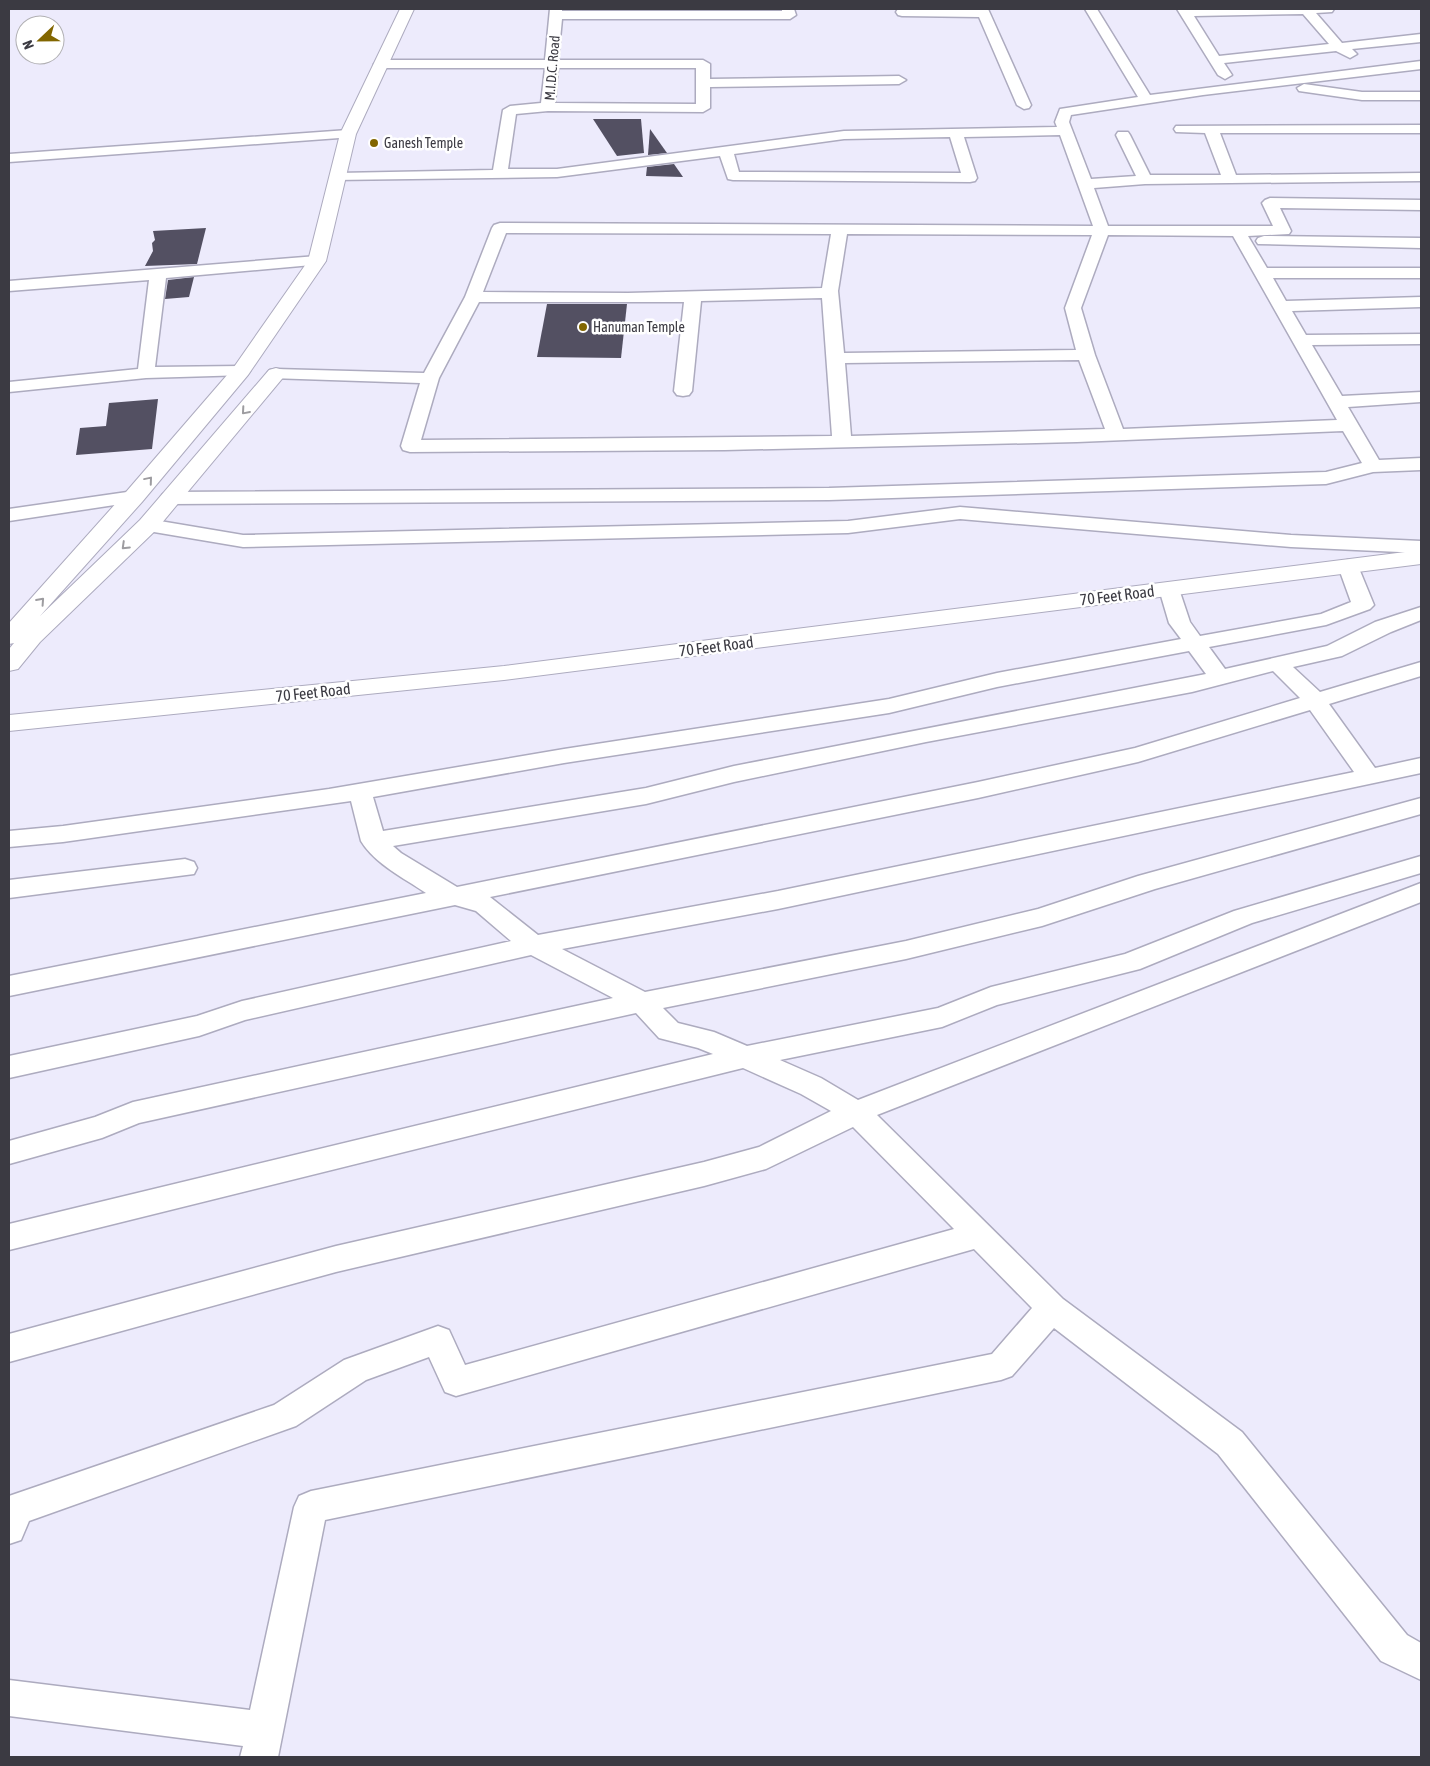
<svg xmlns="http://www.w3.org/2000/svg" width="1430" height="1766" viewBox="0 0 1430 1766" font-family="'Asap Condensed',sans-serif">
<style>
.building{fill:#535062}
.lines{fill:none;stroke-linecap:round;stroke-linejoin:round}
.street-casing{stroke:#adabbf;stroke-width:3}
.secondary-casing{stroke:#adabbf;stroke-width:2}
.street{fill:#fff;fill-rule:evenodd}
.secondary{fill:#fff;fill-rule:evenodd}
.oneway{stroke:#9d9ca0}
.poi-dot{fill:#826600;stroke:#fff;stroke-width:2}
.labels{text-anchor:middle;stroke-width:5;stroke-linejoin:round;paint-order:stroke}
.far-street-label{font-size:14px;fill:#3b3a42;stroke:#fff}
.far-poi-label{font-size:14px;fill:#3b3a42;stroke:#fff;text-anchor:start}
.street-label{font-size:16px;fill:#3b3a42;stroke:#fff}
</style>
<rect width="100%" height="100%" fill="#edebfc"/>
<!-- building -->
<g class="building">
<polygon points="593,119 641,119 644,153 617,156"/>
<polygon points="650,129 667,153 648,155"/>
<polygon points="674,164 683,177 646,176 647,167"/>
<polygon points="206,228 197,264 145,266 153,251 152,243 155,240 153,231"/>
<polygon points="194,277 189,297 165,299 168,280"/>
<polygon points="547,304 627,304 621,358 537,357"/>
<polygon points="158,399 152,449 76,455 80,428 106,426 109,403"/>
</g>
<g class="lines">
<defs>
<g id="street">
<path d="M550,9H562V11H782V9H794L796,15L790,19H562L558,60H703L710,64V79L899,76L906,80L899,84L710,87V108L703,112L548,111L516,114L508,169H557L844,131L1057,127L1055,122L1060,109L1138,97L1085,9H1097L1150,95L1421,61V69L1203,95L1071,115L1069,122L1091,179L1136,176L1116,135L1118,132H1128L1130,135L1150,175H1221L1205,133L1176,132L1174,129L1176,126L1421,125V133H1220L1236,175L1421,173V181L1145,184L1094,188L1108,226H1273L1262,203L1265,200L1270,198L1421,200V210L1280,208L1291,231L1289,234L1248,236L1267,268H1421V278H1273L1286,301L1421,297V307L1292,311L1306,335L1421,334V344L1312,345L1342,396L1421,392V402L1348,407L1379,460L1421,458V470L1373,472L1326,484L829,500L170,504L163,502L160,498L163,494L170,492L829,488L1326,472L1362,463L1343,431L1077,442L725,450L410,452L403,450L401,446L420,383L270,378L267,374L270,370L276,369L424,373L465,297L492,228L494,225L500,223L1093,226L1060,135L964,137L977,178L975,181L970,182L733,180L728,179L720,156L557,177L333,180L331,177L333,174L338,173L493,170L503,110L510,106L541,103L545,68H381L374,64L381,60H545ZM558,68H696V104L555,103ZM950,137L961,173L739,172L734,154L844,139ZM506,233L831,234L822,288L628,293L483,292ZM847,234L1092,235L1065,308L1076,350L844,353L838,291ZM1108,235L1233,236L1337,420L1123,429L1095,355L1081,308ZM822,298L832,436L421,440L439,378L479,302H684L674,391L677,395L683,396L689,395L692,391L701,301ZM1079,360L1105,429L851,436L845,363Z"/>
<polygon points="898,9 988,9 1031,105 1029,108 1024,109 1017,105 979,17 902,16 898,15 896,12"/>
<path d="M1177,9H1334L1332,12L1316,13L1342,43L1421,34V42L1352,49L1357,54L1350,58L1336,51L1224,63L1232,75L1225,79L1218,75ZM1303,14L1329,44L1219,56L1194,16Z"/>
<polygon points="1304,84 1362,92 1421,92 1421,100 1362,100 1299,91 1297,88"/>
<polygon points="348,130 353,131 355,134 353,137 9,162 9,154"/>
<polygon points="1264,236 1421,238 1421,248 1258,244 1256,241 1258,238"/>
<polygon points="317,256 323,258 325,261 323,264 166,278 155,367 241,366 247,367 250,371 247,375 146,378 9,392 9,382 138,369 149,280 9,291 9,281"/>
<polygon points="134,491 141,493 144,497 141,501 9,521 9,509"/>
<polygon points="960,507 1291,535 1421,541 1421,553 1291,547 960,519 848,533 243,547 148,531 141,529 138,525 141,521 148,519 243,535 848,521"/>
<path d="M1348,560L1355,562L1358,566L1374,605L1370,609L1326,625L1209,647L1225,669L1327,646L1375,622L1421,607V620L1391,632L1342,656L1293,667L1320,692L1421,662V676L1329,704L1375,768L1421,758V773L778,909L562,949L645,992L906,941L1038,909L1138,876L1421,798V814L1155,889L1042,926L906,959L663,1008L678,1023L714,1032L747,1046L938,1008L991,987L1125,954L1234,911L1421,856V873L1252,923L1140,969L997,1005L942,1027L780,1060L821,1078L858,1100L1421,883V902L877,1115L1063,1299L1242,1432L1407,1635L1421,1643V1680L1381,1661L1218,1454L1054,1328L1012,1376L1001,1380L325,1520L278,1757H240L243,1746L9,1716V1680L250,1710L294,1507L299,1496L311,1491L992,1354L1032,1308L974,1249L456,1396L445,1392L429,1357L366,1380L296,1426L29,1521L21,1540L9,1544V1496L274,1405L344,1360L438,1326L449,1330L465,1365L954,1229L853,1127L766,1169L704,1186L336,1272L9,1362V1334L336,1246L704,1162L759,1147L831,1111L801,1094L743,1068L9,1250V1224L713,1054L698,1048L659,1038L636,1013L139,1123L102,1138L9,1164V1141L95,1117L133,1102L613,998L531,955L245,1020L199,1036L9,1078V1056L197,1016L242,1001L511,941L476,911L455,905L9,996V976L426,893C404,878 375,864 361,841L351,801L63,842L9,847V831L63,826L329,789L564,749L889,699L997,673L1181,639L1169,623L1159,589L1162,585L1169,583L1176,585L1179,589L1190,622L1200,636L1321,614L1351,602L1338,566L1341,562ZM1189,651L1206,674L734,766L646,788L383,831L373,797L564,763L889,713L997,687ZM1273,671L1300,698L1135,748L978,782L457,887L401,853L393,846L646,804L734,782L926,742L1192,692ZM1310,710L1354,772L778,891L538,935L490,897L978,798L1138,762Z"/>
<polygon points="185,859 194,862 197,868 194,874 9,898 9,880"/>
</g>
<g id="secondary">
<polygon points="400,9 414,9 356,134 326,261 248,375 142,502 40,616 140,520 269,370 276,368 283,370 286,374 156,530 40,642 18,669 9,671 9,649 14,643 9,644 9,623 126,492 234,367 308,261 340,134"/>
<polygon points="1421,550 1421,564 504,680 9,731 9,715 504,666"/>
</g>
</defs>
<!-- street casing -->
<use href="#street" class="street-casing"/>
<!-- secondary casing -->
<use href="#secondary" class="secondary-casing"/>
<!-- street -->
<use href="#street" class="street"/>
<!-- secondary -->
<use href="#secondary" class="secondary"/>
</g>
<!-- one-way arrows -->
<defs><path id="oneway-chevron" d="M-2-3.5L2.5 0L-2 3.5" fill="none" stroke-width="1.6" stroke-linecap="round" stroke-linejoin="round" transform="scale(1.25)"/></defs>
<g class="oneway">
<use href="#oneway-chevron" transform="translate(245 411) rotate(131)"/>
<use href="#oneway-chevron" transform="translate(149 480) rotate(-50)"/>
<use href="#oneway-chevron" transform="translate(125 546) rotate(136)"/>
<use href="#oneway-chevron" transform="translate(41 601) rotate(-48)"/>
</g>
<!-- markers -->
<g class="poi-dot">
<circle cx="374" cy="143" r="5"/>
<circle cx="583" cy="327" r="5"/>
</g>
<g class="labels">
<!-- far-street labels -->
<g class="far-street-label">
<text transform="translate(552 68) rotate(-85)" y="5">M.I.D.C. Road</text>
</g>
<!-- far-poi labels -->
<g class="far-poi-label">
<text x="384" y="148">Ganesh Temple</text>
<text x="593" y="332">Hanuman Temple</text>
</g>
<!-- street labels -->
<g class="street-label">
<text transform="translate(1117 595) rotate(-7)" y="6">70 Feet Road</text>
<text transform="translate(716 646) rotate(-7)" y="6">70 Feet Road</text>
<text transform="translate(313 692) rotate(-6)" y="6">70 Feet Road</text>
</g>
</g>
<!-- border -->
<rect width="1430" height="1766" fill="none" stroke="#3b3a42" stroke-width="20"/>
<!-- north arrow -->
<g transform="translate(40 40) rotate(248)"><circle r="24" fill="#ffffff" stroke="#b1b0b3"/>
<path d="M0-4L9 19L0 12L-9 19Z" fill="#826600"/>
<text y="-8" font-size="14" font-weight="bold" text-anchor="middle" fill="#3b3a42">N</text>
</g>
</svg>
